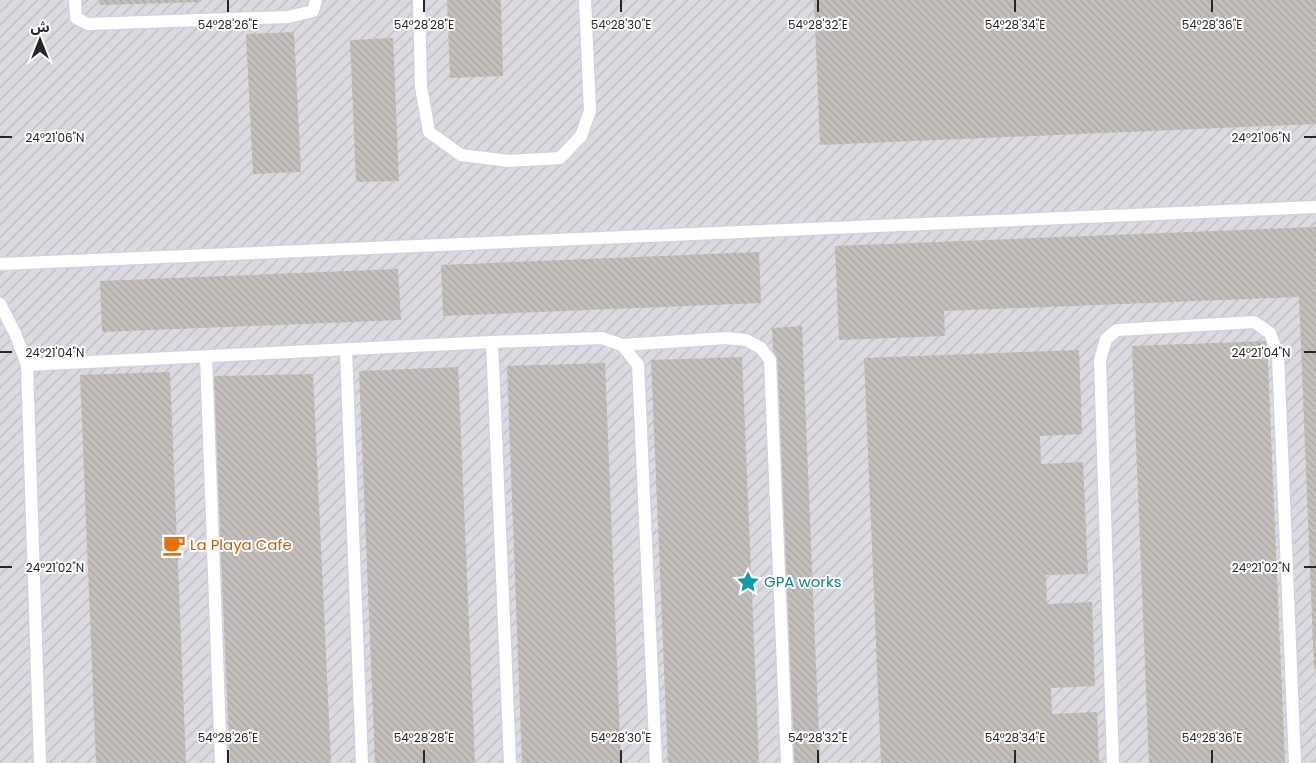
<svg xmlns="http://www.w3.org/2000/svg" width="1316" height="763" viewBox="0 0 1316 763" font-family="Poppins,'Noto Sans Arabic',sans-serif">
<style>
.industrial{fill:url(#industrial-furrows)}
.building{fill:url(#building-back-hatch)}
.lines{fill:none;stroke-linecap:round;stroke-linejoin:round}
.service-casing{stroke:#d0d2df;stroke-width:15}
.service{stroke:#fff;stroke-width:12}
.ticks{fill:none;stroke:#272727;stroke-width:2}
.labels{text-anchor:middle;stroke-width:4;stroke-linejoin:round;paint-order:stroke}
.food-label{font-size:15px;fill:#c56008;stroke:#fff;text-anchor:start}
.culture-label{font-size:15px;fill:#0d838f;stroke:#fff;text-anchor:start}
.ticks-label{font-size:12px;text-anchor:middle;fill:#272727;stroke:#fff;stroke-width:4;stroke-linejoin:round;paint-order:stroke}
</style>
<defs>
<pattern id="industrial-furrows" width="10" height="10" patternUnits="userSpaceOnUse" patternTransform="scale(1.25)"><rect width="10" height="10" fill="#dcdae1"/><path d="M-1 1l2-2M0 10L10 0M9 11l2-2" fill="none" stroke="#bdbbc1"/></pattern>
<pattern id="building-back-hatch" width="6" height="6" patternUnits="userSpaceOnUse" patternTransform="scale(1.25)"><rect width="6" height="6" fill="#c4bfba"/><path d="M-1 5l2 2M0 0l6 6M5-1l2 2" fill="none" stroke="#a8a4a0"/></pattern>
</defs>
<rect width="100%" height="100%" fill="#e9e3da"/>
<!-- industrial -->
<rect class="industrial" x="0" y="0" width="1316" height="763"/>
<!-- building -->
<g class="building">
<polygon points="100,0 201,0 201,2 100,5"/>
<polygon points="447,0 501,0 503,76 450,78"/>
<polygon points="814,0 1316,0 1316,124 820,145"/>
<polygon points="294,32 301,172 253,174 246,34"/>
<polygon points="393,38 399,181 356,182 350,40"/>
<polygon points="1316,227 1316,669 1314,669 1299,297 944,311 945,336 839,340 835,246"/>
<polygon points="759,252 761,303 443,316 441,265"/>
<polygon points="398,269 401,320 102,332 100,281"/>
<polygon points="802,326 820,763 790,763 772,328"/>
<polygon points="1267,341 1285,763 1149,763 1132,346"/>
<polygon points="1079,350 1082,434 1040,436 1041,464 1083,462 1088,574 1046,575 1047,604 1092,602 1095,686 1051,688 1052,714 1097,712 1099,763 881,763 864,358"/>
<polygon points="742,357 759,763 668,763 651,360"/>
<polygon points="605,363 621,763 522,763 507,366"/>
<polygon points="458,367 475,763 375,763 359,371"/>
<polygon points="170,372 186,763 96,763 80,375"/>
<polygon points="313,374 331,763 230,763 213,376"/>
</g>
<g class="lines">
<defs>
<g id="service">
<polyline points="75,0 76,18 88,24 288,17 313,11 316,0"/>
<polyline points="419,0 421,87 429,132 461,155 509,161 560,158 581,136 590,111 585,0"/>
<polyline points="0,264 1316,207"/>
<polyline points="0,304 15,333 27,365 40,763"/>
<polyline points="492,342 510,763"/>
<polyline points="622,345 726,338 746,340 761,348 770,360 787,763"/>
<polyline points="346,350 362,763"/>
<polyline points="206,357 221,763"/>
<polyline points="27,365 492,342 602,338 622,345 638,365 656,763"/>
<polyline points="1113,763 1100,360 1106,339 1117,330 1254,322 1270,333 1278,355 1295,763"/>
</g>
</defs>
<!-- service casing -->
<use href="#service" class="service-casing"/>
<!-- service -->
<use href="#service" class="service"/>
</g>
<!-- ticks -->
<path class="ticks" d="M228,0V12M424,0V12M621,0V12M818,0V12M1015,0V12M1212,0V12M0,137H12M1304,137H1316M0,352H12M1304,352H1316M0,567H12M1304,567H1316M228,750V763M424,750V763M621,750V763M818,750V763M1015,750V763M1212,750V763"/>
<!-- icons -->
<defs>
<symbol id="cafe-bare" viewBox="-9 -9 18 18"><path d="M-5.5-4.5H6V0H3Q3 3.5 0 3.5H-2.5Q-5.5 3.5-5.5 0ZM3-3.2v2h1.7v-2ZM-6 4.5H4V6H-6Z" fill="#e8710a" stroke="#fff" stroke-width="2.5" paint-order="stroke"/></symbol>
<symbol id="sight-bare" viewBox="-9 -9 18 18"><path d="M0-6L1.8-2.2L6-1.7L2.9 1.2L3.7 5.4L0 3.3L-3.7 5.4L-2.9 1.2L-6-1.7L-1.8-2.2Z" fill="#0f9aa8" stroke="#fff" stroke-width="2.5" paint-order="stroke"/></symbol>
</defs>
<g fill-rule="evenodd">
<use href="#cafe-bare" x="158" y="529" width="32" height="32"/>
<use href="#sight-bare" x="732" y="566" width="32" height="32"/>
</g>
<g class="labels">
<!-- food labels -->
<g class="food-label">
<text x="190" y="550">La Playa Cafe</text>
</g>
<!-- culture labels -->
<g class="culture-label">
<text x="764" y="587">GPA works</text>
</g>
</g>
<g class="ticks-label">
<text x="228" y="29">54°28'26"E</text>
<text x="424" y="29">54°28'28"E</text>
<text x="621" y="29">54°28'30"E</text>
<text x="818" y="29">54°28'32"E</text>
<text x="1015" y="29">54°28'34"E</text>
<text x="1212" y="29">54°28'36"E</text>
<text x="55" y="142">24°21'06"N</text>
<text x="1261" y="142">24°21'06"N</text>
<text x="55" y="357">24°21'04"N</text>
<text x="1261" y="357">24°21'04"N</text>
<text x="55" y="572">24°21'02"N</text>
<text x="1261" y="572">24°21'02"N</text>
<text x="228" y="742">54°28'26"E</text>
<text x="424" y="742">54°28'28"E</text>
<text x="621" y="742">54°28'30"E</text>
<text x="818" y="742">54°28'32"E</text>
<text x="1015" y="742">54°28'34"E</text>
<text x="1212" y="742">54°28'36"E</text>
</g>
<!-- north arrow -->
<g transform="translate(40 40)" stroke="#ffffff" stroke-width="4" paint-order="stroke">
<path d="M0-4L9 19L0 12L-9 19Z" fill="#272727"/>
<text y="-8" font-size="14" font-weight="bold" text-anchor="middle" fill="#272727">ش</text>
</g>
</svg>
